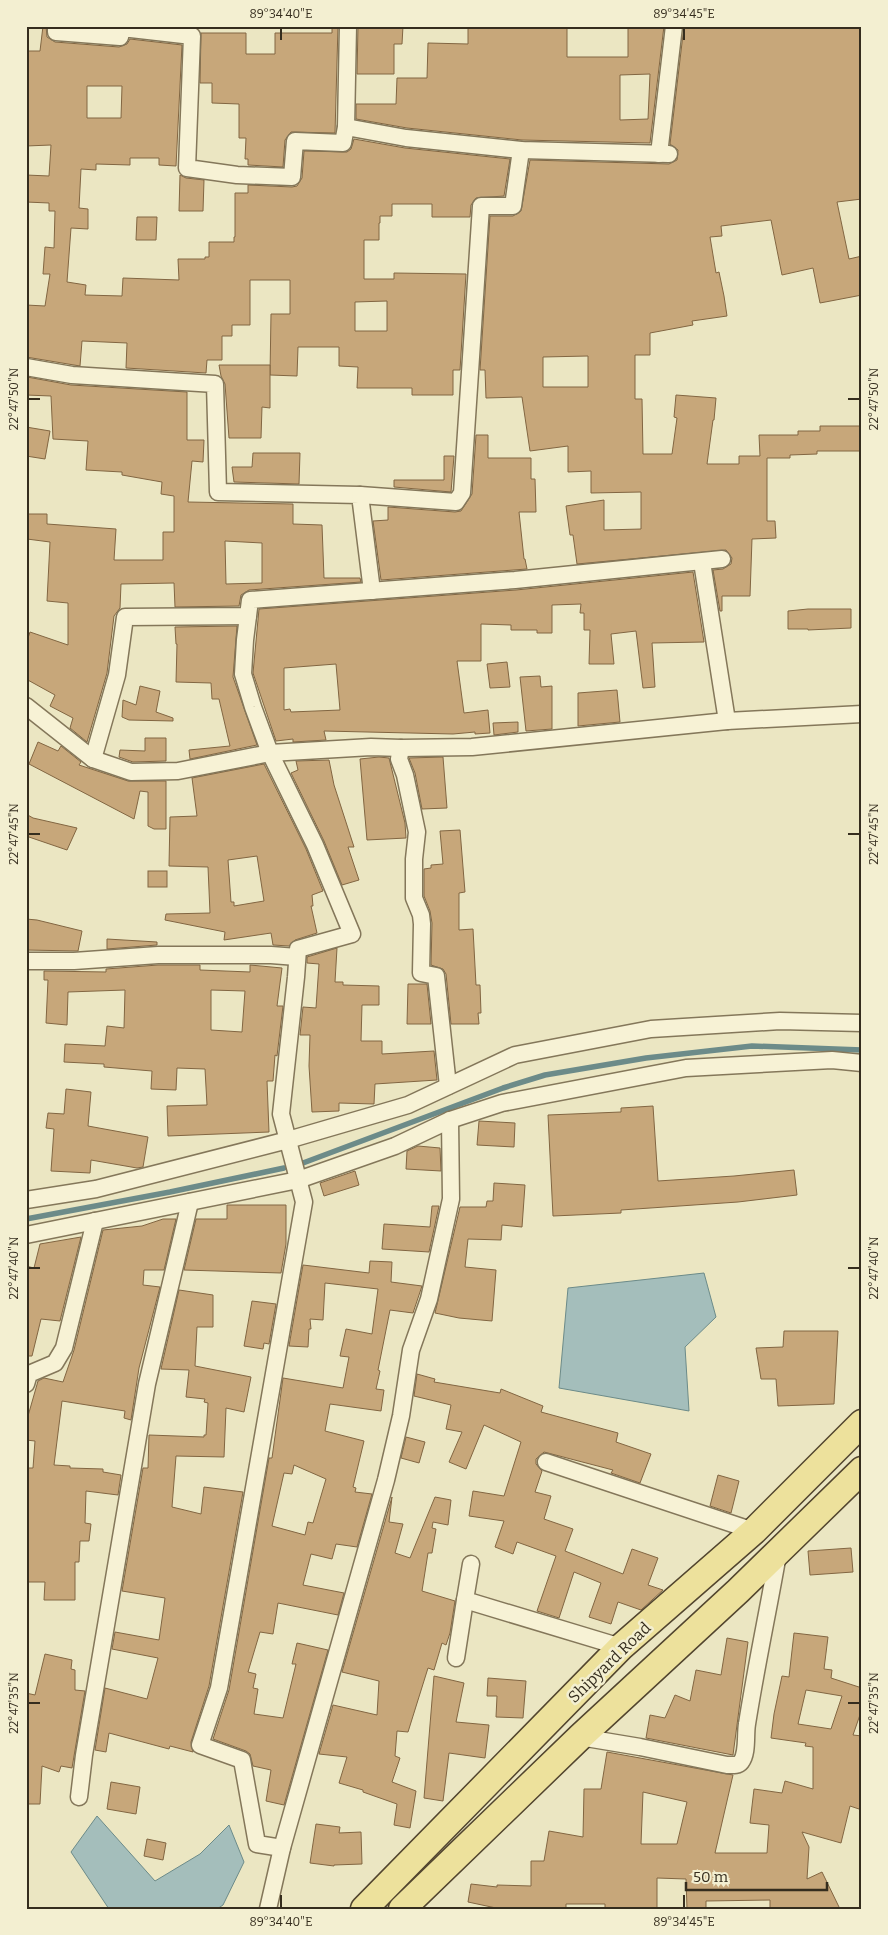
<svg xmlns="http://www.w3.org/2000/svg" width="888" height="1935" viewBox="0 0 888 1935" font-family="Bitter,serif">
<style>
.water{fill:#a4bebb;stroke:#6c8b89}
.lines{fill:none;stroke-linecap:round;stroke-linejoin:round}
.stream{stroke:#6c8b89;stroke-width:5.5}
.building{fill:#c7a77a;stroke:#826642;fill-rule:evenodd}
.street-casing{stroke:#84775a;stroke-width:19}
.primary-casing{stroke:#52452e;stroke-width:29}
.street{stroke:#f7f2d5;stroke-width:16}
.primary{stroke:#ede19c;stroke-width:26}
.ticks{fill:none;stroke:#352d1e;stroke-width:2}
.labels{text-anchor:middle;stroke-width:5;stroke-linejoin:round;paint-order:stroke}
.street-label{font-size:16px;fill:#352d1e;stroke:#f3efd1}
.neatline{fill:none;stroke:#352d1e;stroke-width:2}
.ticks-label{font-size:12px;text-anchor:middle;fill:#352d1e}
</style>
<rect width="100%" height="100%" fill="#ebe6c2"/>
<!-- water -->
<g class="water">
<polygon points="704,1273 716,1317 685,1347 689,1411 559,1388 568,1288"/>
<polygon points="97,1816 155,1881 200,1854 229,1825 244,1862 223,1905 217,1909 109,1909 71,1852"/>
</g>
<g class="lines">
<!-- stream -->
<g class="stream">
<polyline points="303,1163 503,1088 545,1075 646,1058 752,1046 862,1050"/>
<polyline points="26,1219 170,1192 284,1168"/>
</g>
</g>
<!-- building -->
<g class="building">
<path d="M43,26H46L47,37L55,42L119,47L127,44L130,39L182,45L176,166L159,165V158H130V165L96,164V170L81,169L79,208L88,209V229L71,228L67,282L86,285L85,295L122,296L123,278L179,280L178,259H205V257H209V242H234V237H235V193H248V185L292,187L297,186L302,178L304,151L347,152L351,149L354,139L405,148L510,159L504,196L476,198L471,205L470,217H432V204H392V216H380V223H379V240H364V279H394V273L466,274L460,370H453V395H412V388H357L358,367L339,366V347H298L297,376L270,375L271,314H290V280H250V325H232V336H222V360H207L206,373L126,368L127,343L82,341L80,366L26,357V305L45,306L50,274H43L45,247L54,248L55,211H49V203L26,202V175L49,176L51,145L26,146V51H40ZM87,86H122L121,118H87ZM387,301V331H355V302Z"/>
<polygon points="332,26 338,26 335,133 291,132 285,140 283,167 248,165 248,159 245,159 246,138 239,138 239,104 212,103 212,83 200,83 201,33 246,33 246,54 275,54 275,33 332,33"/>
<polygon points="358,26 403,26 402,44 394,44 394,74 357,74"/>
<path d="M468,26H567V57H628V26H664L650,143L522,140L407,128L356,119V104H396L397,78H427L428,43L468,44ZM650,74L648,119L620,120V75Z"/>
<path d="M684,26H862V199L837,202L849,259L862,256V295L820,303L813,268L782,275L771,220L721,226L722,236L710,237L716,273L719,272L724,296L727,316L692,321L693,325L650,333V355H635V399H642L643,454H672L677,418L674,417L676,395L716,398L714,420H713L707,464H739V456H760L759,435H798V431H820V426H862V451H817V454L790,455V458H767V521H775L776,538L752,539L750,596H722V611H720L713,570L723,569L731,564L732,558L726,550L577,564L573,535H570L566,506L604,500V530L641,529V492L591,493V471L568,472V446L530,451L522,397L486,398L485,370H480L490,216H513L521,211L530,160L669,164L677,160L678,150L670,144ZM588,356V387H543V357Z"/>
<polygon points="180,175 186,178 204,180 203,211 179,211"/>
<polygon points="137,217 157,217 156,240 136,240"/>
<polygon points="219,365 270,365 270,408 262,407 261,438 229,438 225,384 221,376"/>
<path d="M27,377L71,385L187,392V440H204L203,462L192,461L188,502L293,504V524L322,525L324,578H360L361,582L249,590L241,595L239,606L175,607L174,583L121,584L120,608L114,616L107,673L87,742L70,728L73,718L50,706L55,695L26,679V644L30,632L68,645V603L47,601L50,542L27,539L28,514H47V524L116,529L114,560H163V532H174V496L161,494L162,482L122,475V472L86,470L88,441L53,439L51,396L26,395ZM225,541L262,543V583L226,584Z"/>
<polygon points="26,427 50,431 45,459 26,456"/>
<polygon points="476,435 488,435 488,458 531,458 531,479 535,479 536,512 519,512 524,559 525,559 527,569 381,580 373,521 388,520 388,507 455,512 461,511 472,494"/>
<polygon points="253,453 300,453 299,484 234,482 232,467 252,467"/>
<polygon points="444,456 454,456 451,492 394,487 394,480 444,480"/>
<path d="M693,572L704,642L652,643L655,687L643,688L636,631L611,634L614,664H589L590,630H584V613H580L581,604L552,605V633H537V630H511V625L481,624V661H457L464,713L488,710L490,733L475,734V732L453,734L324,731L326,740L293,742V739L276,741L253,673L259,609L516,590ZM336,664L340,710L291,712L290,709L284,710V668Z"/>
<polygon points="808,609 851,609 851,628 808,630 808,629 788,629 788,611"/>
<polygon points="237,626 233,677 257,745 190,759 189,750 230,746 219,699 212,699 211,683 176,682 177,644 176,644 175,627"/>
<polygon points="507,662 510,687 490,688 487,664"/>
<polygon points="540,676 541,687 552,686 552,729 526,731 520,677"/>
<polygon points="140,686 160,691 156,712 173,718 173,721 129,720 122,717 123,700 136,705"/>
<polygon points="617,690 620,722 578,726 578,693"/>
<polygon points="518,722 518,732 494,735 493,723"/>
<polygon points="145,738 166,738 166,761 133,762 119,757 120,750 145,751"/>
<polygon points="38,742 58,751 61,746 81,762 79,765 128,781 166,781 166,829 154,829 148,826 148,792 140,791 134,819 29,764"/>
<polygon points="379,757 389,758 405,823 406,838 367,840 360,759"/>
<polygon points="443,757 447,808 422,809 415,773 409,758"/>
<polygon points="329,760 334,785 354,847 348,847 359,880 342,885 324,841 291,773 298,770 296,761"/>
<path d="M264,764L306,849L323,891L312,895L313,906H311L317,933L295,940L289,946L273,945L271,933L224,940L225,932L165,920L166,914L210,913L208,867L169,866L170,817L197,816L192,778ZM257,856L264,901L234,906V902H231L228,860Z"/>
<polygon points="26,814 33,818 77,828 67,850 26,836"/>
<polygon points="460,830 465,892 459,893 459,930 473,929 476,985 480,985 481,1013 478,1013 479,1024 451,1024 446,974 443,969 431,965 432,923 430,911 424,896 424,869 431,868 431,865 443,864 440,831"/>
<rect x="148" y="871" width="19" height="16"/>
<polygon points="26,919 37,920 82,931 78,951 26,950"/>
<polygon points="107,939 157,942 157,945 107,949"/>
<polygon points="337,948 335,982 343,982 343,985 379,986 379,1005 362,1005 361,1041 382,1041 382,1054 434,1051 437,1080 375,1084 374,1104 339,1103 339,1111 312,1112 309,1066 310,1035 300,1035 303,1007 316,1008 319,964 307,963 307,957"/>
<path d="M158,965H200V970L250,972V965L282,968L277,1006H283L277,1056L275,1055L273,1081H267L269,1132L168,1136L167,1106L207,1105L205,1069L177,1068L176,1090L151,1089L152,1071L104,1067V1064L64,1062L65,1044L105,1046L107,1026L124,1028L125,990L68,992L67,1025L46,1023L48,980H44V971L106,972V969ZM211,990L245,991L242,1032L211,1030Z"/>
<polygon points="408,984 427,984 431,1024 407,1024"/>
<polygon points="66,1089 91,1092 88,1126 148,1137 143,1167 137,1168 91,1160 90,1173 51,1171 54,1129 46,1128 48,1113 64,1114"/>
<polygon points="653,1106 658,1181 734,1176 794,1170 797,1195 738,1202 621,1210 621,1213 553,1216 548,1115 621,1112 621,1108"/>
<polygon points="479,1121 515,1123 514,1147 477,1145"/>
<polygon points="418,1146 440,1148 441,1171 406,1169 407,1151"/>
<polygon points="355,1171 359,1185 324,1196 320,1183"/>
<polygon points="494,1183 525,1185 522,1227 502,1225 501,1240 468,1239 465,1267 496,1270 492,1321 459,1318 435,1313 460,1207 486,1207 487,1201 493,1201"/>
<polygon points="227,1205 286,1205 286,1244 281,1273 184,1270 196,1219 227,1219"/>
<polygon points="432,1206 439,1206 429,1252 382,1249 384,1224 430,1227"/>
<polygon points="163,1219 176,1219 164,1270 144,1270 143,1285 160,1287 139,1368 131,1420 124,1418 125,1411 62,1401 54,1465 70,1466 70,1468 103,1469 103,1472 121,1475 118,1495 86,1491 85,1523 91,1524 89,1541 80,1541 79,1562 75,1562 75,1600 44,1600 45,1582 26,1582 26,1468 33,1468 35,1441 26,1440 26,1423 38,1381 44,1378 63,1382 74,1350 103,1230 142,1226"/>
<polygon points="81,1237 60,1321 41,1319 32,1356 26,1356 26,1266 34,1268 40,1244"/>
<path d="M370,1261L392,1262L391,1282L422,1286L413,1313L390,1310L378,1370L380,1371L376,1389L384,1390L381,1411L330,1404L325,1431L364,1441L353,1487L356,1488L355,1492L372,1494L357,1547L336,1544L332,1559L311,1554L303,1585L344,1593L338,1615L278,1603L273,1634L260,1632L248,1672L256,1674L253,1688L258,1689L254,1714L283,1718L296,1664H292L297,1643L328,1650L284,1805L266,1801L271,1770L253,1766L250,1754L246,1751L213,1739L229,1690L269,1458H272L283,1378L343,1388L349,1357L340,1356L346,1329L372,1334L378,1289L325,1283L323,1320L310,1319L311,1329H309L308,1347L289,1346L303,1265L369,1273ZM294,1465L326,1479L313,1523L308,1522L305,1535L272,1526L284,1473L292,1474Z"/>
<polygon points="179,1290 213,1295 213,1327 197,1327 195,1366 251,1377 244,1412 226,1408 224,1457 176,1456 172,1507 201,1514 204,1487 243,1492 209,1686 191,1742 193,1752 170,1746 169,1749 109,1733 106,1752 95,1750 105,1688 147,1699 158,1658 112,1649 115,1632 159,1640 165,1598 122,1591 143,1468 148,1468 149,1435 204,1437 204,1435 206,1435 208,1403 204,1402 205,1399 186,1397 189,1370 161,1369"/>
<polygon points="252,1301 276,1304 269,1344 264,1343 263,1349 244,1346"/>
<polygon points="784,1331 838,1331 834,1404 778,1406 776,1379 761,1379 756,1348 783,1347"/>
<polygon points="417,1374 435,1379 434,1382 500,1393 501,1389 543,1406 541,1412 618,1433 616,1442 651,1454 640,1483 611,1473 613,1470 544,1452 536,1459 536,1464 542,1471 535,1492 551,1496 544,1519 573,1529 565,1551 623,1574 632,1549 658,1558 648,1585 663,1590 641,1610 618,1602 611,1624 589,1617 601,1583 574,1572 559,1618 537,1611 556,1556 517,1542 513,1554 495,1547 504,1521 469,1516 473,1491 504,1496 521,1442 484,1425 466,1469 449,1462 462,1432 446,1429 451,1405 414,1396"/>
<polygon points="406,1437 425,1442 419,1463 401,1458"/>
<polygon points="718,1475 739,1481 731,1513 710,1506"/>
<polygon points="392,1497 389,1522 403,1524 395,1553 410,1558 435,1497 451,1500 448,1525 433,1522 432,1528 436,1529 432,1553 428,1553 422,1591 455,1601 450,1633 446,1645 442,1643 434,1670 428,1668 408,1732 397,1731 395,1756 400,1758 392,1782 416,1791 410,1828 394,1825 397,1804 363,1792 363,1790 339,1783 347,1757 319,1754 333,1705 377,1715 379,1681 342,1672"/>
<polygon points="851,1548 853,1572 810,1575 808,1551"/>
<path d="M794,1633L828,1637L824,1669L832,1670L831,1678L862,1688V1709L853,1735L862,1736V1800L859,1809L850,1806L841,1843L802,1832L809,1847L807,1879L822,1872L840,1909H770V1900L706,1901V1909H687L686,1879L657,1878V1909H605V1904H566V1909H526L496,1908L468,1902L471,1884L497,1887V1885L531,1886V1861H544L549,1831L583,1837L584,1789H601L607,1752L733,1775L715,1853H767L769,1825L750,1823L754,1789L782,1793L785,1781L813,1789V1747L805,1746L806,1743L771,1738L774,1714L782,1676L789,1677ZM806,1690L842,1696L831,1729L798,1724ZM643,1792L687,1802L677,1844H641Z"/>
<polygon points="727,1638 748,1642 733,1755 646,1738 650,1715 665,1718 675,1695 690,1701 696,1670 721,1675"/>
<polygon points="45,1654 72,1660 71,1669 75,1670 75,1690 85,1691 72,1768 61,1766 59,1772 42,1766 40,1804 26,1804 26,1693 35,1695"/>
<polygon points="434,1676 464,1683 456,1722 489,1725 485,1758 449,1753 443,1801 424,1798"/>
<polygon points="488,1678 526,1681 523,1718 496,1717 497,1696 487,1696"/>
<polygon points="111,1782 140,1787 136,1814 107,1809"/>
<polygon points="316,1824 340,1827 339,1833 361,1832 362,1864 334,1865 334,1866 310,1863"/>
<polygon points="147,1839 166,1843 163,1860 144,1856"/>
</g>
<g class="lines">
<defs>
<g id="street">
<polyline points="56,26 56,32 120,37 122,28 192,36 187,168 237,175 292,177 295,141 343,143 346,127"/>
<polyline points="348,26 346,127 406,138 521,150 669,154"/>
<polyline points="659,154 674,26"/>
<polyline points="26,367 72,375 215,384 218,492 360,495 372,591"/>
<polyline points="360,495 456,502 462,493 481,206 513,206 521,150"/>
<polyline points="702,562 727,721"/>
<polyline points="248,616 245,640 243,674 253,707 270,753 315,845 352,934 298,949 296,977 281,1114 304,1202 219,1688 200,1745 242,1760 257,1844 282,1848"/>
<polyline points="26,706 93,759 131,772 178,771 270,753 371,747 401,748 472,747 727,721 862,714"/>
<polyline points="401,748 399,759 405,775 417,832 414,859 414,898 421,915 422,924 421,973 436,976 448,1086"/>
<polyline points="93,759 117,675 125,617 248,616 250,600 515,580 722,559"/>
<polyline points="26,961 74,961 158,955 271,955 297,957"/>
<polyline points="26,1200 96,1189 288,1140 408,1105 515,1055 651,1029 780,1021 862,1023"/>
<polyline points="26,1235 298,1180 395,1146 450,1120 502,1103 686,1068 832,1060 862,1063"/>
<polyline points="26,1384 29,1374 55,1363 64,1348 95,1221"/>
<polyline points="546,1462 754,1531"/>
<polyline points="471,1564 465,1600 621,1647"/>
<polyline points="456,1658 465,1600"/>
<path d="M580,1737L640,1747L727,1765C731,1765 738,1766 741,1762C748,1753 745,1735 747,1724C756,1667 768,1611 778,1554"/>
<polyline points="79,1797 84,1755 147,1384 190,1202"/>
<polyline points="268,1909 282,1848 386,1480 401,1416 411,1350 429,1299 451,1199 450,1120"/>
</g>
<g id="primary">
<polyline points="364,1909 621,1647 754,1531 862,1423"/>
<polyline points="402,1909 580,1737 738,1591 862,1470"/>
</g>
</defs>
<!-- street casing -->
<use href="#street" class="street-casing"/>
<!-- primary casing -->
<use href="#primary" class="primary-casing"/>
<!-- street -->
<use href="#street" class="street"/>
<!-- primary -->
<use href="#primary" class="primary"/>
</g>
<!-- ticks -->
<path class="ticks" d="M281,28V40M684,28V40M28,399H40M848,399H860M28,834H40M848,834H860M28,1268H40M848,1268H860M28,1703H40M848,1703H860M281,1895V1908M684,1895V1908"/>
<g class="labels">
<!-- street labels -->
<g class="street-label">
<text transform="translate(609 1662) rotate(-44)" y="6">Shipyard Road</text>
</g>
</g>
<!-- border -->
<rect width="888" height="1935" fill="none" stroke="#f3efd1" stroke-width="55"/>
<!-- scale -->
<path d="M686 1882v8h141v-8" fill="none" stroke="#352d1e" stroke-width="2.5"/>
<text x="693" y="1882" font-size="15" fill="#352d1e" stroke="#f3efd1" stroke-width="4" paint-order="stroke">50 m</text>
<rect x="28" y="28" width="832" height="1880" class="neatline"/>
<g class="ticks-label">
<text x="281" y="18">89°34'40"E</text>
<text x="684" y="18">89°34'45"E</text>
<text transform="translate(14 399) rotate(-90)" y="4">22°47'50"N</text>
<text transform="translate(874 399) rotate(-90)" y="4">22°47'50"N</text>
<text transform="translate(14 834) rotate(-90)" y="4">22°47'45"N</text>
<text transform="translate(874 834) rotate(-90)" y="4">22°47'45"N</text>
<text transform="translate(14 1268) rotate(-90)" y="4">22°47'40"N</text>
<text transform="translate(874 1268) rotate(-90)" y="4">22°47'40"N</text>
<text transform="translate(14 1703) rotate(-90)" y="4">22°47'35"N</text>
<text transform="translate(874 1703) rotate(-90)" y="4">22°47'35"N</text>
<text x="281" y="1926">89°34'40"E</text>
<text x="684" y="1926">89°34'45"E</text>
</g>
</svg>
